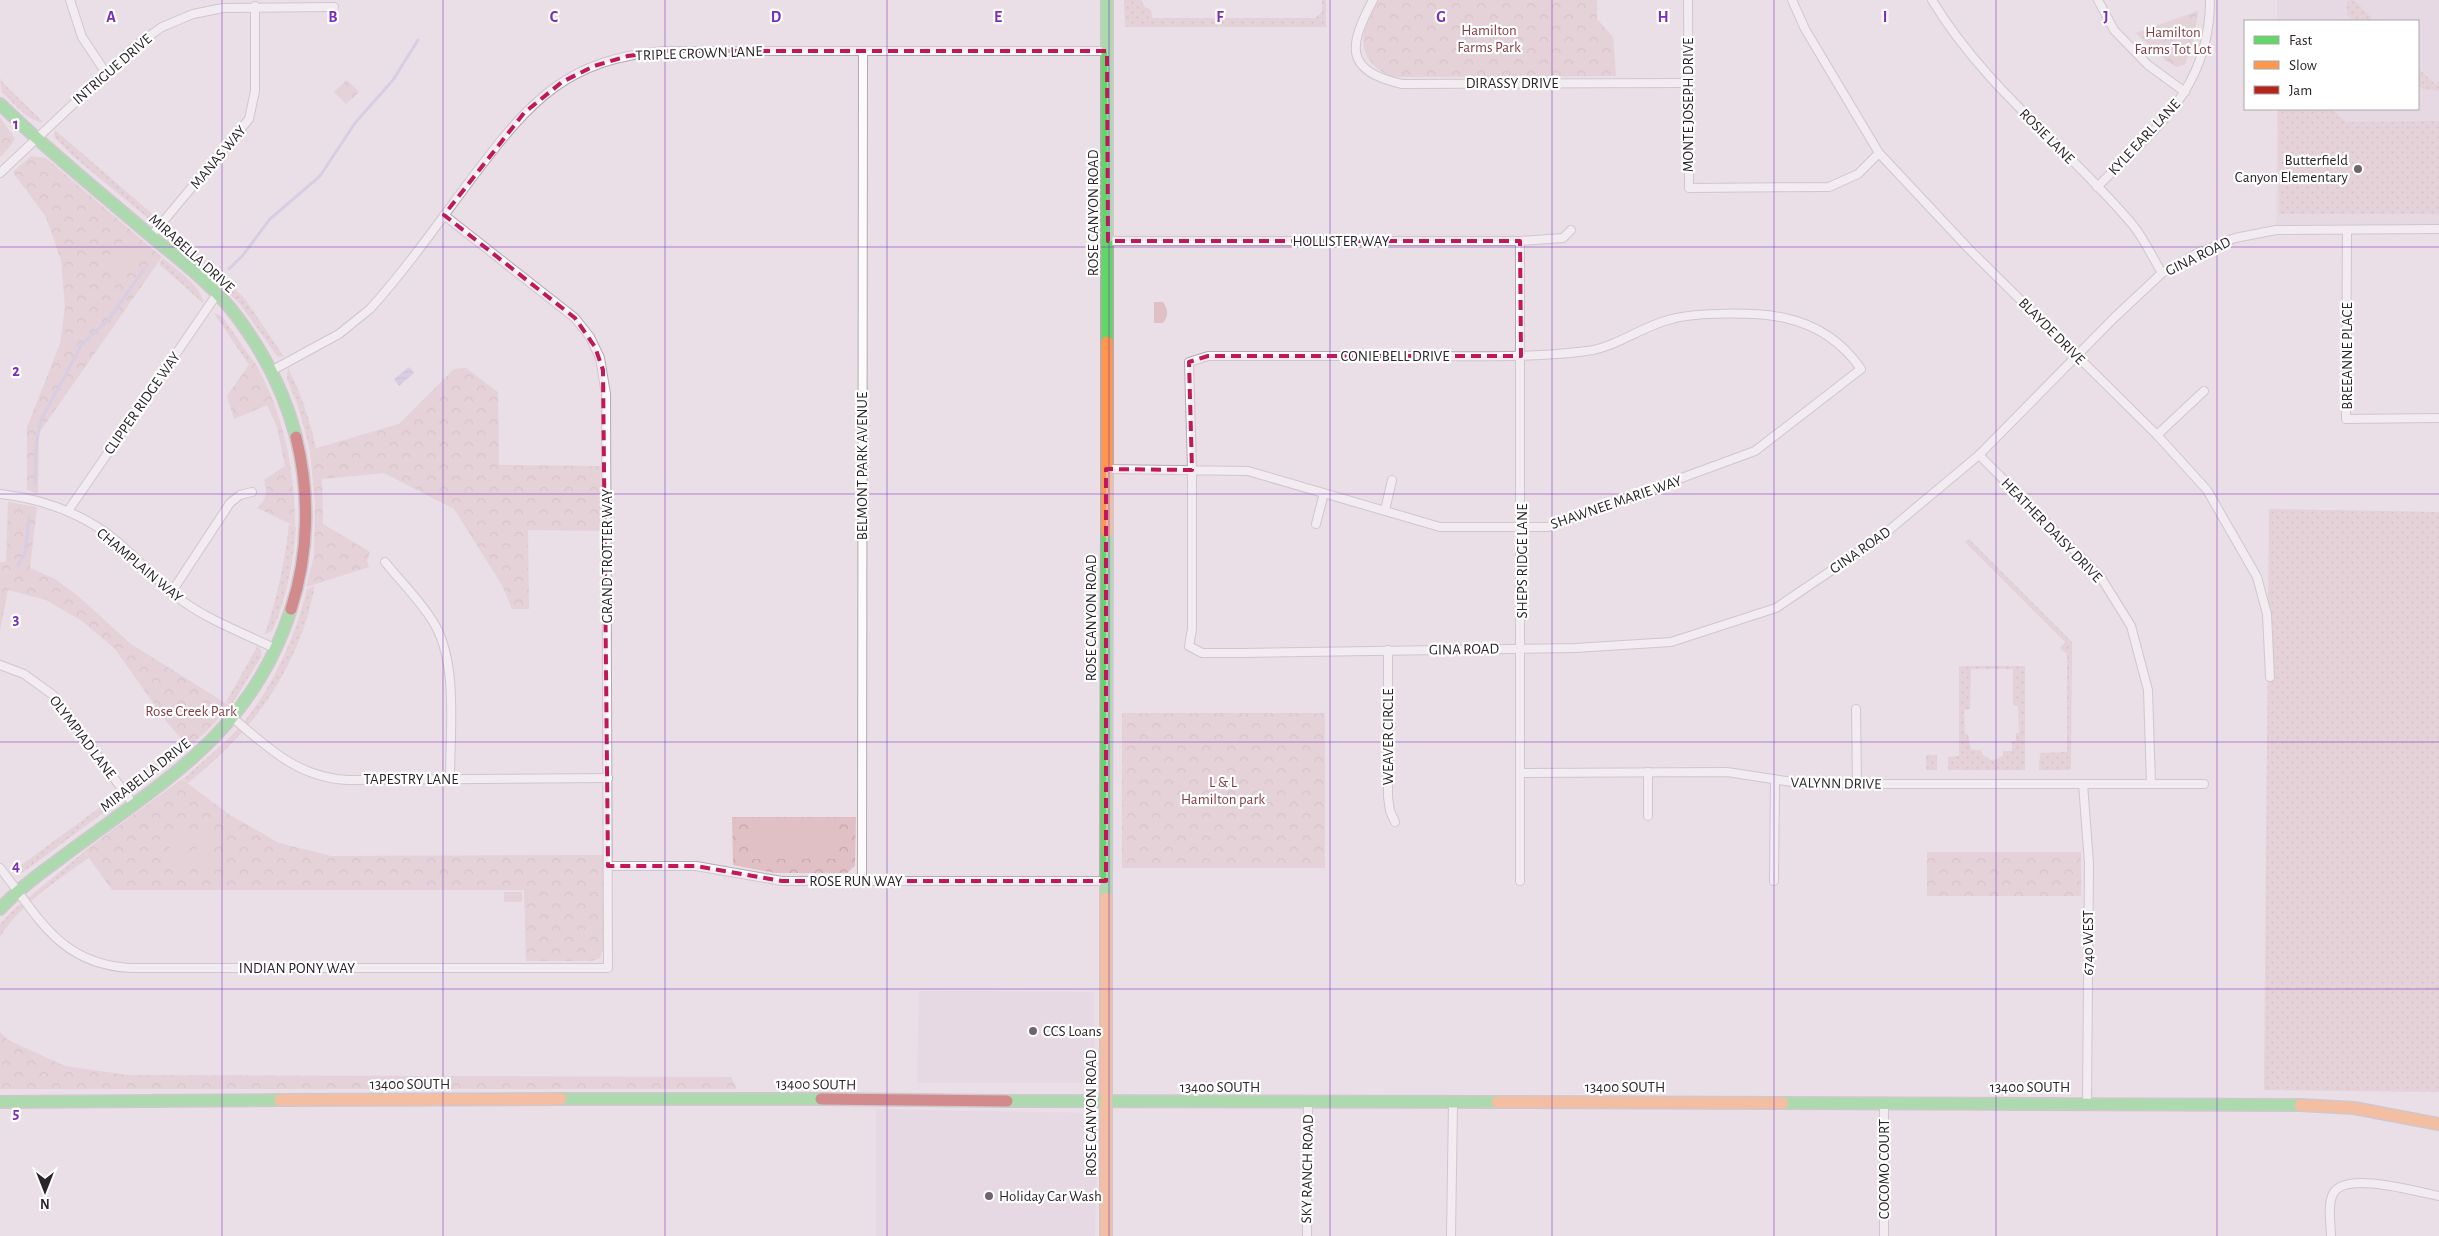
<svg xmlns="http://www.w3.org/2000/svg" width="2439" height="1236" viewBox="0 0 2439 1236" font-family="'Alegreya Sans',sans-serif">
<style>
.built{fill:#e5d2e0}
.grass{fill:url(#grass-dots);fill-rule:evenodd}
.park{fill:url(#park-crowns)}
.pitch{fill:#e0c0c5}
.water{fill:url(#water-rules)}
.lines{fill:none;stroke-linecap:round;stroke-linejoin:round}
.stream{stroke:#c4badf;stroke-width:3}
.street-casing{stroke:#b2aaaf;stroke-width:10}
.fast-casing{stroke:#b2aaaf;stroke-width:14}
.slow-casing{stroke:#b2aaaf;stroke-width:14}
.jam-casing{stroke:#b2aaaf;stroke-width:14}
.street{stroke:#fcfafb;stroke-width:8}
.fast{stroke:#63d668;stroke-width:11}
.slow{stroke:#ff974d;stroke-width:11}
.jam{stroke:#b3261e;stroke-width:11}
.marked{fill:none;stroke:#c2185b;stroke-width:4;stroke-dasharray:10 6;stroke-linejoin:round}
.grid{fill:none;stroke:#7b2cbf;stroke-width:1;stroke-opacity:0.55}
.poi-dot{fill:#6e656c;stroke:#fff;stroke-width:2}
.labels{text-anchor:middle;stroke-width:4.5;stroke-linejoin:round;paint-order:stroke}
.park-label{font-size:15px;fill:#843b43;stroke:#fff}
.street-label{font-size:15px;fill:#2b2429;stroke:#fff}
.poi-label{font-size:15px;fill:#2b2429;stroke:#fff;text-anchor:start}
.grid-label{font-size:16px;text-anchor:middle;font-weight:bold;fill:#7b2cbf;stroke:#fff;stroke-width:4.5;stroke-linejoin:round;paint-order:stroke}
</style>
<defs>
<pattern id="grass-dots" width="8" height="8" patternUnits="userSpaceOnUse" patternTransform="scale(1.25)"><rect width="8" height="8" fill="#e0c0c5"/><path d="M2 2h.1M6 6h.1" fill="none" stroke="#c0a5a9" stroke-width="1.8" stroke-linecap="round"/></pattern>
<pattern id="park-crowns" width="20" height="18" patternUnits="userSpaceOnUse" patternTransform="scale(1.25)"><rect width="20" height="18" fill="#e0c0c5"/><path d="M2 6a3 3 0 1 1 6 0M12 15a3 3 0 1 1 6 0" fill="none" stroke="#c0a5a9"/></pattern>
<pattern id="water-rules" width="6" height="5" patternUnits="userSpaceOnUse" patternTransform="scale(1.25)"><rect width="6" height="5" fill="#c4badf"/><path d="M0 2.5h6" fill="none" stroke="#a9a0bf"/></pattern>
</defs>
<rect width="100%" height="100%" fill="#eadfe7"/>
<!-- built -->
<g class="built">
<polygon points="2277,0 2439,0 2439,229 2276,230 2277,109 2418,109 2418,21 2277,21"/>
<polygon points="919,991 1094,992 1095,1075 1091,1081 1084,1083 917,1083"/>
<polygon points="876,1109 1098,1113 1095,1236 876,1236"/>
</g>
<!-- grass -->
<g class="grass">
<polygon points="1124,0 1141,0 1145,7 1151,10 1152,18 1315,18 1322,12 1322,0 1326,0 1326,27 1125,27"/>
<polygon points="2347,0 2355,7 2349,0 2354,0 2371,17 2371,21 2353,21 2347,15"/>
<polygon points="2418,68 2436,85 2439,81 2439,91 2422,89 2418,85"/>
<path d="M0,78L3,83L43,122C28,122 12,101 2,92Z"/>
<polygon points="2278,109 2332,109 2346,122 2439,121 2439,214 2279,214"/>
<polygon points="55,130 157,218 149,219 74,157 54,137"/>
<polygon points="167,227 212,266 245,299 284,357 277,356 240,304 168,236"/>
<path d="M163,258C174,268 204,288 203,303L159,264Z"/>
<polygon points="214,313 222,316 253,361 249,365"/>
<path d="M288,368C301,394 310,420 316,448L310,450L298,406L287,379Z"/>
<polygon points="2269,509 2439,512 2439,1092 2264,1090"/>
<path d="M289,524L296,527C293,563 287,598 272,631L265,634C277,597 285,563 289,524Z"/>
<polygon points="1969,539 2072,642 2071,769 2068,767 2071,770 2039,770 2040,753 2067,752 2067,654 2060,648 2065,642 1965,542"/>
<path d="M315,586C311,603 307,621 300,638C275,700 240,741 188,783L183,779C205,759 229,741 247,718C276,681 296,634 307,589Z"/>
<polygon points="257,647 261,650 261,657 231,706 226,702"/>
<path d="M1959,666H2025V770H1948V757L1959,756ZM1971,669H2013V706H2018L2019,733H2016V741H2012V751H2003V755L1998,759L1991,760L1982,754L1981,750H1971L1968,734H1965L1964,710L1970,709Z"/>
<rect x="1926" y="755" width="11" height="15"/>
<polygon points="118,794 119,799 115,804 25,871 17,874 12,872"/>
<path d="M84,852L88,858C57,881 21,903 0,937V924L12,911Z"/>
</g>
<!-- park -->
<g class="park">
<path d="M1379,0H1597V19L1613,37L1616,76L1392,77C1354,60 1358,30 1379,0Z"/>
<polygon points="2198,11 2194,39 2185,64 2177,67 2165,60 2136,33"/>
<polygon points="347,80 359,92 346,104 334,92"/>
<polygon points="0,117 15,139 8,149 0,157"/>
<polygon points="31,156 46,158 162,257 39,433 38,494 27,490 27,427 60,344 65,307 61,260 46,217 13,172"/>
<path d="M254,361C283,411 295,469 295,526L257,508C267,499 268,493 264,480L285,466L277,427L267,405L234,419L227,396L248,366Z"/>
<polygon points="466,368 498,392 499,465 601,466 600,531 528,530 529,609 512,609 502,585 454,509 384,473 322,479 323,524 370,552 367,561 369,567 306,587 314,556 315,504 310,450 399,424 454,369"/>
<polygon points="8,502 37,507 30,568 55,579 78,596 131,644 230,706 205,733 140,786 134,785 154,770 151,768 184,742 166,721 115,649 82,621 46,600 8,590 0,630 0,562 6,562"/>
<rect x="1122" y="713" width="203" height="155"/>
<polygon points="182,779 230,815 279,843 331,856 603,855 603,949 600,958 592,961 526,961 524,890 112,890 84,851"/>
<polygon points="732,817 856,817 855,866 847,873 775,873 733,865"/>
<rect x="1927" y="852" width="154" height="44"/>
<polygon points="0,1032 8,1040 65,1066 128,1075 731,1077 737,1089 0,1089"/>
</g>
<!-- pitch -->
<g class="pitch">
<polygon points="124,240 138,252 120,275 105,262"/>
<path d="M1154,302H1163C1168,310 1169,315 1163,323H1154Z"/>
<rect x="750" y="823" width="86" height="36"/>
<polygon points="170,833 185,833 186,867 170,867"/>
<polygon points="196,833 212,833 213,867 197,867"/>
<rect x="504" y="892" width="18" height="10"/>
</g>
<!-- water -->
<polygon class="water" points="409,367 414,373 399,386 394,379"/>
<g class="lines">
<!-- stream -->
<g class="stream">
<polyline points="229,269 243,255 270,219 320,176 355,123 393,80 418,40"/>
<polyline points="35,484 36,445 41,420 82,344 109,319 144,269"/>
<polyline points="18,565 25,554 29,518"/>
</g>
<defs>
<g id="street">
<polyline points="70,0 82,37 106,73"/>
<path d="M1373,0C1349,45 1343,71 1402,84L1688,83"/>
<polyline points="1688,0 1689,188 1829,187 1858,174 1879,153"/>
<polyline points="1792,0 1805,29 1879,153 1968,248 2157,435 2207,490 2257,577 2267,614 2270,677"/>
<path d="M1932,0C1984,87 2067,147 2132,224C2144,238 2152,257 2162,273"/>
<polyline points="2098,0 2114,30 2148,65 2185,92"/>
<polyline points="0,173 135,46 162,27 193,14 223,8 334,7"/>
<path d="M2097,187C2155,129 2210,89 2210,0"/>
<polyline points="2347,230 2346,419 2439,418"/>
<polyline points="151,236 249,119 255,91 255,6"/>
<polyline points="1108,241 1520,241 1563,238 1571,230"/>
<polyline points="1520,241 1520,881"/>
<path d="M271,371L339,334L370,309C408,267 441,219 475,174C530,101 567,59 664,51H1107"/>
<polyline points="2157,435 2204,391"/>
<polyline points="1979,455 2100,576 2131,626 2148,690 2151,784"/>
<path d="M1106,469L1248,471L1440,527H1548L1755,451L1861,369C1843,343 1817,325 1785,318C1758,312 1697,312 1672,319C1642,326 1617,347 1587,351C1531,358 1476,356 1420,356C1350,356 1279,356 1208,356L1189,362L1192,470V629L1189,646L1202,653H1242L1575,648L1671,642L1776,608L1882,536L1979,455L2114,318L2162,273L2198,253L2235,238L2276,230L2439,229"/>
<path d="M0,494C43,499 85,514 119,543C141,562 160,585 184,602C212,622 246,634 276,649"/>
<polyline points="1385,510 1392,480"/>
<polyline points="68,511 217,294"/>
<polyline points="1316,524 1324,493"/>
<path d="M385,562C401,582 422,602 435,625C458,665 450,733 450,779"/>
<polyline points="171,593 230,503 240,495 252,492"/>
<polyline points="1388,650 1388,797 1390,811 1395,822"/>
<polyline points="0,665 24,674 53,695 133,804"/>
<polyline points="1856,709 1857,784"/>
<path d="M233,718C268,748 299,778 348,780L608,778"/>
<polyline points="1648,772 1648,816"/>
<polyline points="1522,773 1727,772 1805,784 2204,784"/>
<polyline points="2083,784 2089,863 2087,1102"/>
<polyline points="608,866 696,866 782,881 1106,881"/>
<path d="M0,868C39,917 59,964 130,968H608L606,394L600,358L590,337L575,318L444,215"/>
<polyline points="862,881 863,51"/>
<polyline points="1774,881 1775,780"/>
<polyline points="1884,1102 1884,1236"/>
<polyline points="1307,1236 1308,1102"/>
<polyline points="1451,1236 1453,1102"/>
<path d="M2331,1236C2331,1224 2327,1205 2333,1194C2344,1170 2418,1192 2439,1196"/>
</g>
<g id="fast">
<path d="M0,104C48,151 101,193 152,237C179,259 209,282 231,309C261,347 284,390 296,437"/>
<polyline points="1107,342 1107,0"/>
<polyline points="1106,898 1107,532"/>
<path d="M0,909C22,885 48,868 73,849C169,778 253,729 291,609"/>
<polyline points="561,1099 821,1099"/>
<polyline points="1007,1101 1497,1102"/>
<polyline points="0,1102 280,1100"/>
<polyline points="1783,1103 2300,1105"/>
</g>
<g id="slow">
<polyline points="1107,532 1107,342"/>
<polyline points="280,1100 561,1099"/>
<polyline points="1497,1102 1783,1103"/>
<polyline points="2300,1105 2354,1108 2439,1124"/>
<polyline points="1106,1236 1106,898"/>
</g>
<g id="jam">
<path d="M291,609C309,554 310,493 296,437"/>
<polyline points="821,1099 1007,1101"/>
</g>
</defs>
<!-- street casing -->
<use href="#street" class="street-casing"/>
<!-- fast casing -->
<use href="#fast" class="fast-casing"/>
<!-- slow casing -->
<use href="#slow" class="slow-casing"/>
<!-- jam casing -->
<use href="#jam" class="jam-casing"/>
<!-- street -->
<use href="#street" class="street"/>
<!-- fast -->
<use href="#fast" class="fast"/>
<!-- slow -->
<use href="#slow" class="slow"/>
<!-- jam -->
<use href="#jam" class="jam"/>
</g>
<!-- marked area -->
<path d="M0 0H2439V1236H0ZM664,51H1107L1108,241H1520L1521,356H1208L1189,362L1192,470L1106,469V881H782L696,866H608L603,370L595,347L575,318L444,215L524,113L562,82L594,66L628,56Z" fill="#eadfe7" fill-opacity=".55" fill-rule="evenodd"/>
<path class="marked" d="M664,51H1107L1108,241H1520L1521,356H1208L1189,362L1192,470L1106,469V881H782L696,866H608L603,370L595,347L575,318L444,215L524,113L562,82L594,66L628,56Z"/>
<!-- grid -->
<path class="grid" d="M222,0V1236M443,0V1236M665,0V1236M887,0V1236M1109,0V1236M1330,0V1236M1552,0V1236M1774,0V1236M1996,0V1236M2217,0V1236M0,247H2439M0,494H2439M0,742H2439M0,989H2439"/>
<!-- markers -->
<g class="poi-dot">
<circle cx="2358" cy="169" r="5"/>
<circle cx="1033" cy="1031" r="5"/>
<circle cx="989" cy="1196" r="5"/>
</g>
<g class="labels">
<!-- park labels -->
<g class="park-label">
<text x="1489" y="35">Hamilton<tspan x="1489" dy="17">Farms Park</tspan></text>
<text x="2173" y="37">Hamilton<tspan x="2173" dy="17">Farms Tot Lot</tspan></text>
<text x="191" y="716">Rose Creek Park</text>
<text x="1223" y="787">L &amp; L<tspan x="1223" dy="17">Hamilton park</tspan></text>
</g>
<!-- street labels -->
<g class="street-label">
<text transform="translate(699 53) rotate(-2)" y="5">TRIPLE CROWN LANE</text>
<text transform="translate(112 69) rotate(-41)" y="5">INTRIGUE DRIVE</text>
<text x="1512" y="88">DIRASSY DRIVE</text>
<text transform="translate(1688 105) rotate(-90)" y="5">MONTE JOSEPH DRIVE</text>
<text transform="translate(2047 136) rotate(45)" y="5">ROSIE LANE</text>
<text transform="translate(2144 137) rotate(-47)" y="5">KYLE EARL LANE</text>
<text transform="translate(218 157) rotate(-50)" y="5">MANAS WAY</text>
<text transform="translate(1093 213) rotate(-90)" y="5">ROSE CANYON ROAD</text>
<text x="1341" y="246">HOLLISTER WAY</text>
<text transform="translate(192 253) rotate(42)" y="5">MIRABELLA DRIVE</text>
<text transform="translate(2198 256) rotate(-26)" y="5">GINA ROAD</text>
<text transform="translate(2052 331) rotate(45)" y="5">BLAYDE DRIVE</text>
<text x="1395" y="361">CONIE BELL DRIVE</text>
<text transform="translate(2347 356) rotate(-90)" y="5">BREEANNE PLACE</text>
<text transform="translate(142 403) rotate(-55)" y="5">CLIPPER RIDGE WAY</text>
<text transform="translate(862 466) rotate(-90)" y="5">BELMONT PARK AVENUE</text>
<text transform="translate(1616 502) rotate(-19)" y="5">SHAWNEE MARIE WAY</text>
<text transform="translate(2052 530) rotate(46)" y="5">HEATHER DAISY DRIVE</text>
<text transform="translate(1860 550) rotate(-35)" y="5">GINA ROAD</text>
<text transform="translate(607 556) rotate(-90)" y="5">GRAND TROTTER WAY</text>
<text transform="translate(1522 561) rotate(-90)" y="5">SHEPS RIDGE LANE</text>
<text transform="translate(140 565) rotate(40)" y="5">CHAMPLAIN WAY</text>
<text transform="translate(1091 618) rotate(-90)" y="5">ROSE CANYON ROAD</text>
<text transform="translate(1464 649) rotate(-1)" y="5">GINA ROAD</text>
<text transform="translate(83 737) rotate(53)" y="5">OLYMPIAD LANE</text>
<text transform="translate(1388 737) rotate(-90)" y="5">WEAVER CIRCLE</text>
<text transform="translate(145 775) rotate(-38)" y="5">MIRABELLA DRIVE</text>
<text x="411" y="784">TAPESTRY LANE</text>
<text transform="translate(1836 783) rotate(1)" y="5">VALYNN DRIVE</text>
<text x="856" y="886">ROSE RUN WAY</text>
<text transform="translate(2088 943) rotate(-90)" y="5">6740 WEST</text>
<text x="297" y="973">INDIAN PONY WAY</text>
<text x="410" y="1089">13400 SOUTH</text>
<text transform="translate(816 1084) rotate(1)" y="5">13400 SOUTH</text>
<text x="1220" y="1092">13400 SOUTH</text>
<text x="1625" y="1092">13400 SOUTH</text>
<text x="2030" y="1092">13400 SOUTH</text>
<text transform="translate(1091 1113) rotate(-90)" y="5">ROSE CANYON ROAD</text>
<text transform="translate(1307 1169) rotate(-89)" y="5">SKY RANCH ROAD</text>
<text transform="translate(1884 1169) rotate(-90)" y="5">COCOMO COURT</text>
</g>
<!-- poi labels -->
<g class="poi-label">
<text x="2348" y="165" text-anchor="end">Butterfield<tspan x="2348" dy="17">Canyon Elementary</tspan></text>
<text x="1043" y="1036">CCS Loans</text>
<text x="999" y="1201">Holiday Car Wash</text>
</g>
</g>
<g class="grid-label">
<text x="111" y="22">A</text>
<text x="333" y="22">B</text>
<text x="554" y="22">C</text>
<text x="776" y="22">D</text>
<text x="998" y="22">E</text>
<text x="1220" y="22">F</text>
<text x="1441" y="22">G</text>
<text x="1663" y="22">H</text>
<text x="1885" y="22">I</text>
<text x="2106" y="22">J</text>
<text x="16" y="129">1</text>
<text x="16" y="376">2</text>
<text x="16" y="624">3</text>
<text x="16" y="871">4</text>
<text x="16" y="1118">5</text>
</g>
<!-- legend -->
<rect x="2244" y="20" width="175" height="90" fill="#ffffff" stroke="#aaa7a9"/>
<rect x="2254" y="36" width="25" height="8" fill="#63d668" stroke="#aaa7a9"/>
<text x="2289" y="45" font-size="15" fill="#2b2429">Fast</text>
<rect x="2254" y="61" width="25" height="8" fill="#ff974d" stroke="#aaa7a9"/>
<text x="2289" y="70" font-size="15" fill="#2b2429">Slow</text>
<rect x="2254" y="86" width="25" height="8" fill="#b3261e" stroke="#aaa7a9"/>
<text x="2289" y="95" font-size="15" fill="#2b2429">Jam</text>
<!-- north arrow -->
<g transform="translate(45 1191) rotate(180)" stroke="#ffffff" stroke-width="4" paint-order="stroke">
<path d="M0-4L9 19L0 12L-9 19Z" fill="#2b2429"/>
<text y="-8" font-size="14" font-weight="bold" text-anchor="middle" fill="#2b2429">N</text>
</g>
</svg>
